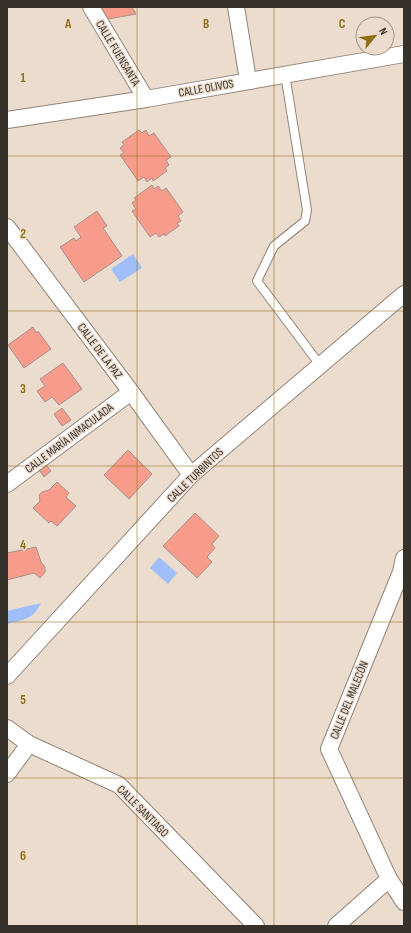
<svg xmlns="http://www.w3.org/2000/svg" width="411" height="933" viewBox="0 0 411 933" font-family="'Sofia Sans Condensed',sans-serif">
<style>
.water{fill:#a0bef9}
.building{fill:#f79b8b;stroke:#a7928e}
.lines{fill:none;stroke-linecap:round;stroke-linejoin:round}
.lane-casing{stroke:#928477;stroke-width:10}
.street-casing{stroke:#928477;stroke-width:18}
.lane{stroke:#fff;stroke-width:8}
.street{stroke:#fff;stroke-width:16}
.grid{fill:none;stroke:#906e13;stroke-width:1;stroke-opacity:0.55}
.labels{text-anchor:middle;stroke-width:3;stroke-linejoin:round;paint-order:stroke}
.street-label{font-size:12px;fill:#37312b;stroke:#ebdcce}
.grid-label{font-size:13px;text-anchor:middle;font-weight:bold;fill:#906e13;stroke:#ebdcce;stroke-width:3;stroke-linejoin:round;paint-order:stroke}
</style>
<rect width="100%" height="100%" fill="#ebdcce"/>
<!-- water -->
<g class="water">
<polygon points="133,254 142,268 120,282 111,269"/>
<polygon points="159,557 177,573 168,584 150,568"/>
<path d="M41,603C33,620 24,619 7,624V611Z"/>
</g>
<!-- building -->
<g class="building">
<polygon points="95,7 132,7 136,14 103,20"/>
<polygon points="139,130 142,133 146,130 149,136 154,133 171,157 166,160 169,165 165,168 167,171 153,181 152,178 147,182 144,177 138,181 120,155 124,153 120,148 124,145 122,142"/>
<polygon points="152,185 154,189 158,186 162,191 166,188 183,212 178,216 181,221 177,223 179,226 165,236 164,234 159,237 156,233 150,237 132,211 136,209 132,203 136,200 134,198"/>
<polygon points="97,211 107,226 103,228 122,256 84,282 60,247 74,238 76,241 81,237 74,227"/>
<polygon points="33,327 36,333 38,331 51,349 24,368 8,345"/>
<polygon points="63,363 82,389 59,405 52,397 45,402 37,391 45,386 40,379"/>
<polygon points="62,408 71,420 62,426 54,414"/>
<polygon points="128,450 152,474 129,499 104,475"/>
<polygon points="46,465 51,471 44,477 39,470"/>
<polygon points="57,482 69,493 66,497 76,506 57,526 51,521 49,523 33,508 40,501 39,495 42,492 49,490"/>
<polygon points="195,513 219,536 212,544 215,548 207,557 212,562 197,578 163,546"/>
<polygon points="36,547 41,562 45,567 45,572 40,578 34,573 7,580 7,553"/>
</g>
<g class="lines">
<defs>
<polyline id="lane" points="285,74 307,210 305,221 274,246 257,281 320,365"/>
<g id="street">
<polyline points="91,7 146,99"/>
<polyline points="236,7 248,80"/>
<polyline points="7,120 146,99 404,54"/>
<polyline points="7,227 131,392 191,475"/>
<polyline points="7,484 131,392"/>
<polyline points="404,558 401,572 329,749 389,879 404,902"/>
<polyline points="7,676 191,475 404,294"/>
<polyline points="7,728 29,744 119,785 256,926"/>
<polyline points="7,774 29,744"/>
<polyline points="336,926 389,879"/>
</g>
</defs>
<!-- lane casing -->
<use href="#lane" class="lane-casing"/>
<!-- street casing -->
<use href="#street" class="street-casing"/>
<!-- lane -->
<use href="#lane" class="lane"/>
<!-- street -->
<use href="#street" class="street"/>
</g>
<!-- grid -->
<path class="grid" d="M137,7V926M274,7V926M7,156H404M7,311H404M7,466H404M7,622H404M7,778H404"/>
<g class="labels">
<!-- street labels -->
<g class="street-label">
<text transform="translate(118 53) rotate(59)" y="4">CALLE FUENSANTA</text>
<text transform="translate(206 88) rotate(-10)" y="4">CALLE OLIVOS</text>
<text transform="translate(100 351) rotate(53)" y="4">CALLE DE LA PAZ</text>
<text transform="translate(69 438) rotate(-37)" y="4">CALLE MARÍA INMACULADA</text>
<text transform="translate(195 475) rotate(-44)" y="4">CALLE TURBINTOS</text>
<text transform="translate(349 700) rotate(-68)" y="4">CALLE DEL MALECÓN</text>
<text transform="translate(143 811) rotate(45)" y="4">CALLE SANTIAGO</text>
</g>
</g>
<g class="grid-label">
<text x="68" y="28">A</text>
<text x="206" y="28">B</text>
<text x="342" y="28">C</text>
<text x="23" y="82">1</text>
<text x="23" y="238">2</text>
<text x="23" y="393">3</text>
<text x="23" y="549">4</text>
<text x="23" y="704">5</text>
<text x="23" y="860">6</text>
</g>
<!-- border -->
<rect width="411" height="933" fill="none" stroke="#37312b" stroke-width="16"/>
<!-- north arrow -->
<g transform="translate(375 36) rotate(61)"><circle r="19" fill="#ebdcce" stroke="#a3988d"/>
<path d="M0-3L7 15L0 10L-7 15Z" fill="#906e13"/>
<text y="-6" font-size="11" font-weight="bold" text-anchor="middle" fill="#37312b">N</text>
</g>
</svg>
